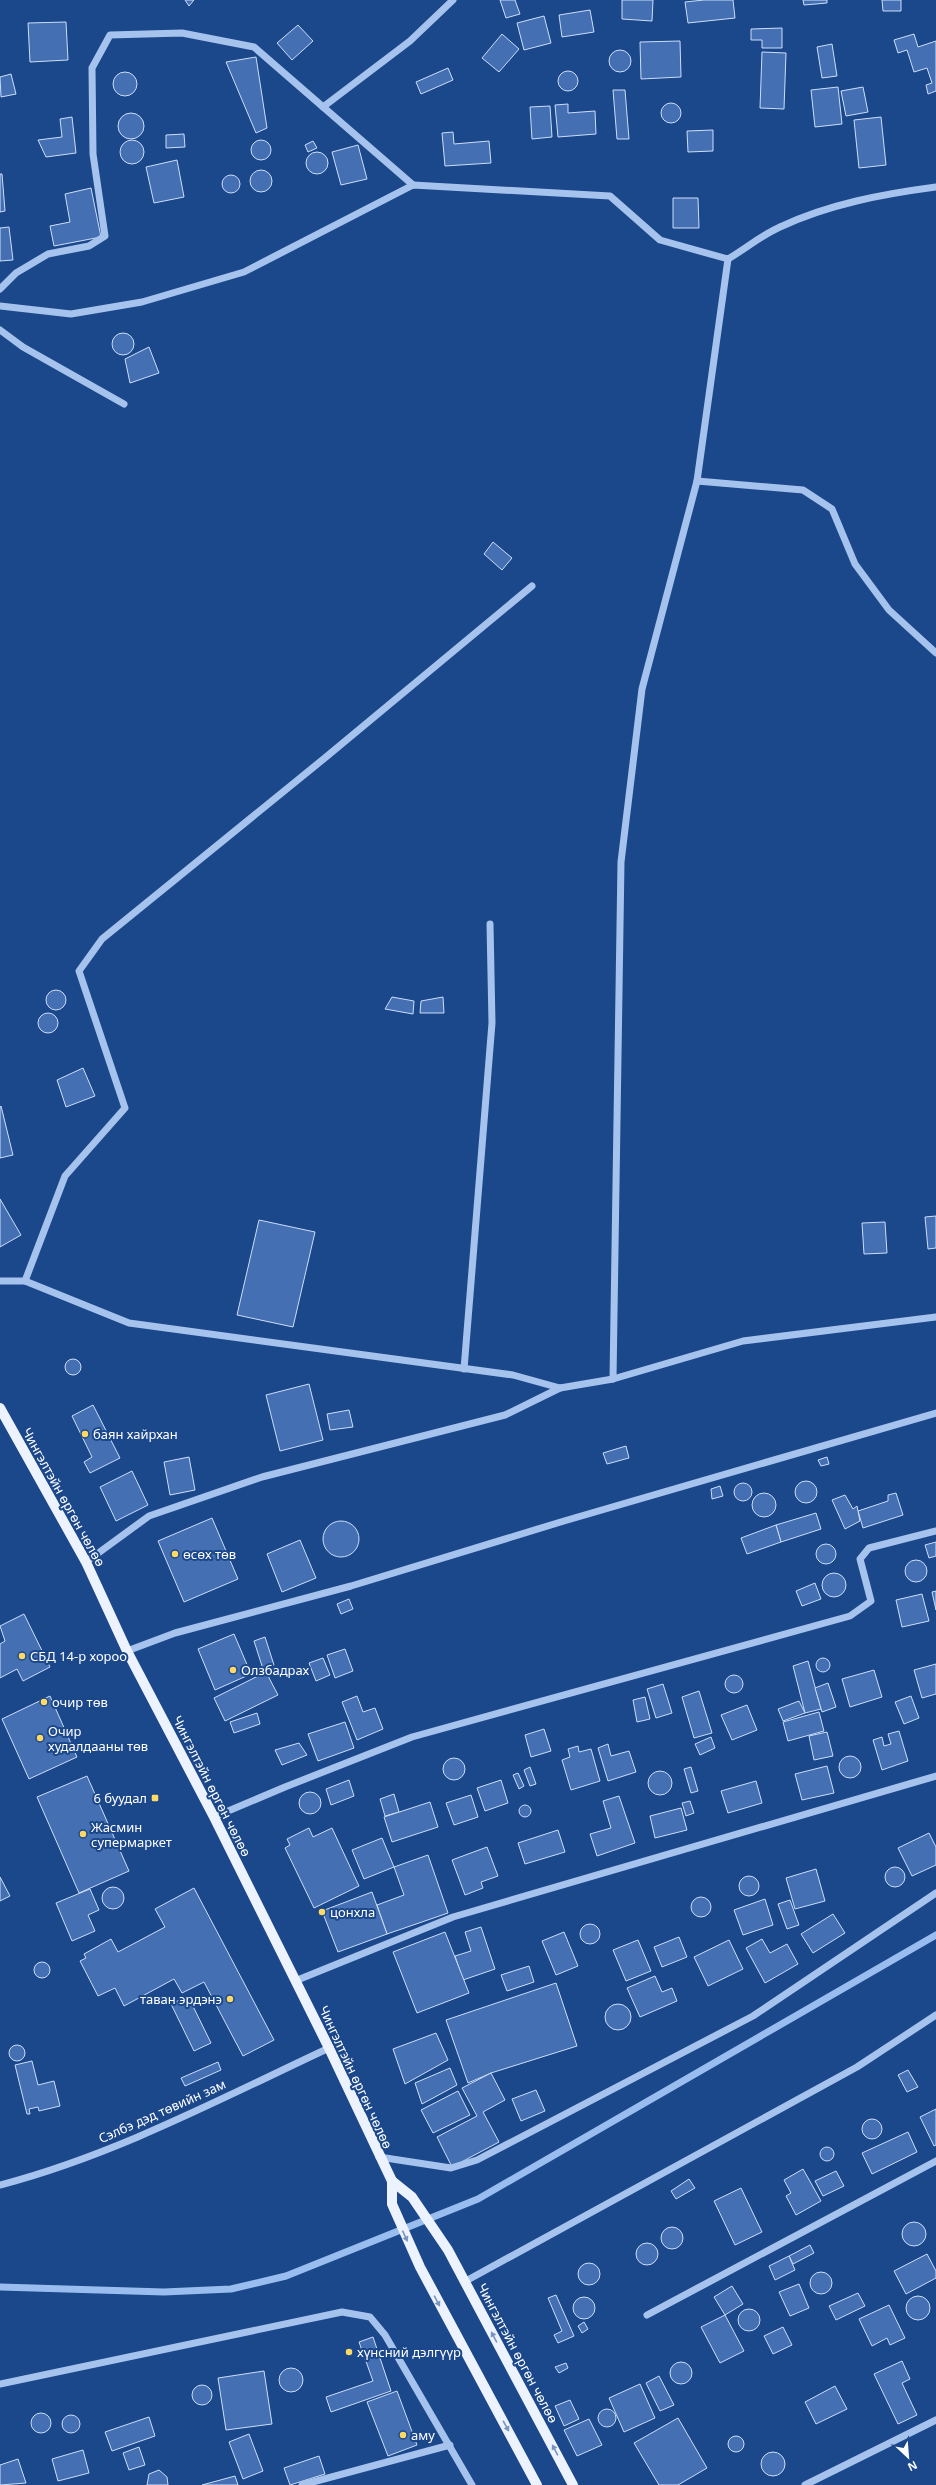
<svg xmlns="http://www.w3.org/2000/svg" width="936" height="2485" viewBox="0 0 936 2485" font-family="'Noto Sans',sans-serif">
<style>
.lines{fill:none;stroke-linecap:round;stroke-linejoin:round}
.stream{stroke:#99bdef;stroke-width:7}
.building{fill:#4470b3;stroke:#ccdef9}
.minor{stroke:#a6c3ed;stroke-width:7}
.major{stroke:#ecf3ff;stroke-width:10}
.oneway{fill:#7994bf}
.poi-dot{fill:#fed963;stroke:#1b478b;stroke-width:1.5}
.labels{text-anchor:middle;stroke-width:4;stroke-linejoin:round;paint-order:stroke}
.poi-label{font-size:13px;fill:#fff;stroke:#1b478b;text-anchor:start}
.street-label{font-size:13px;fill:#fff;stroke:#1b478b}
</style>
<rect width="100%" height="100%" fill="#1b478b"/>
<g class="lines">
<!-- stream -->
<polyline class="stream" points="0,2287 164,2292 231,2289 286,2276 478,2199 936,1935"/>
</g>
<!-- building -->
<g class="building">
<polygon points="185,0 194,0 189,6"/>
<polygon points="500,0 515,0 520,14 506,18"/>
<polygon points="622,0 653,0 652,21 622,19"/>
<polygon points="704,0 733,0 735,18 688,23 685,2"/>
<polygon points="803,0 827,0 827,3 804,5"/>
<polygon points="882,0 901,0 901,11 883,11"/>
<polygon points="590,10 594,32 562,37 559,15"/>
<polygon points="544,16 551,43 524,50 517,23"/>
<polygon points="66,22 68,60 30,62 28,23"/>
<polygon points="298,25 313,41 292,60 277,43"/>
<polygon points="782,28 782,48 762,48 762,40 751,40 751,29"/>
<polygon points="502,34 519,49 499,72 482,58"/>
<polygon points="914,34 918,47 936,41 936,91 928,94 926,85 932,83 927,68 914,72 907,50 898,53 894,40"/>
<polygon points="680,41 681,77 641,79 640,42"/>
<polygon points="832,44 837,76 822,78 817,47"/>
<circle cx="620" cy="61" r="11"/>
<polygon points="762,52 786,53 784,109 760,108"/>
<polygon points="256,57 267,128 256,133 226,62"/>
<polygon points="448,68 453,80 421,94 416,82"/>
<circle cx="568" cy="81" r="10"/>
<circle cx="125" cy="84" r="12"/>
<polygon points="11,74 16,94 1,97 0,77"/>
<polygon points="838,87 842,124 815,127 811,90"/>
<polygon points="863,87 868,112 846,116 841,91"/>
<polygon points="613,90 625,90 629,139 617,139"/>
<circle cx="671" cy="113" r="10"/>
<polygon points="568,104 568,113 595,111 596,134 558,137 555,105"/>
<polygon points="550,106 552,137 532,139 530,107"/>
<circle cx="131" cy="126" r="13"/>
<polygon points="72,117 76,153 46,157 38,140 62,137 60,119"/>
<polygon points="881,117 886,165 859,168 854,120"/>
<polygon points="713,130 713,151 688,152 687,131"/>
<polygon points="453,132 454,144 489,141 491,163 445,166 442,133"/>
<polygon points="184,134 185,147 166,148 166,135"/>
<circle cx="132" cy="152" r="12"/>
<circle cx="261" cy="150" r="10"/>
<polygon points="313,141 317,148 308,152 305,145"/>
<polygon points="358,145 367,179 341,185 332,152"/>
<circle cx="317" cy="163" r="11"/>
<polygon points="177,160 184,197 154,203 146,167"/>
<circle cx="261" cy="181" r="11"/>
<polygon points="0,174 2,174 5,211 0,212"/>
<circle cx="231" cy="184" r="9"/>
<polygon points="91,188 101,237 54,246 50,226 70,222 65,194"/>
<polygon points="673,198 698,198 699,228 673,228"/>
<polygon points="9,227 13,260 0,261 0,228"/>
<circle cx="123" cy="344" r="11"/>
<polygon points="149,347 159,373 130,383 125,359"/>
<polygon points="493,542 512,558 502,570 484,554"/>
<circle cx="56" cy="1000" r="10"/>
<polygon points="392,997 414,1001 413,1014 385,1009"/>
<polygon points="443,997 444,1013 420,1013 421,1001"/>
<circle cx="48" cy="1023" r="10"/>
<polygon points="83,1068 95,1096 66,1107 57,1080"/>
<polygon points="1,1106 13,1155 0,1158 0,1107"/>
<polygon points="0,1199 21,1235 0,1247"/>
<polygon points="936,1216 936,1248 928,1249 925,1217"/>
<polygon points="259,1220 315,1232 293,1327 237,1315"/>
<polygon points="885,1222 887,1253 864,1254 862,1223"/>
<circle cx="73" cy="1367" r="8"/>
<polygon points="309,1384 323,1440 280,1451 266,1395"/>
<polygon points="93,1405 120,1458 90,1473 84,1462 92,1457 72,1416"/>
<polygon points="349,1410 353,1427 330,1430 327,1414"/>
<polygon points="626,1446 629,1458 607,1464 603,1453"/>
<polygon points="189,1457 195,1490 170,1495 164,1462"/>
<polygon points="827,1457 829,1464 821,1466 818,1460"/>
<polygon points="132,1471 148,1505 116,1521 100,1487"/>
<circle cx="806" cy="1492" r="11"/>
<circle cx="743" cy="1492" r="9"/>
<polygon points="720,1486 723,1496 712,1499 711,1489"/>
<polygon points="896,1493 903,1515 863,1528 858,1511 888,1501 888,1495"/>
<circle cx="764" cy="1505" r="12"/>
<polygon points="845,1495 853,1509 857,1506 860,1521 845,1529 832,1500"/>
<polygon points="816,1513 821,1529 781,1542 776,1525"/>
<polygon points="212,1518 238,1579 184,1602 158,1541"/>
<circle cx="341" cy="1539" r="18"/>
<polygon points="776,1525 781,1542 747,1554 741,1538"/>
<polygon points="300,1540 316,1578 282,1592 267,1554"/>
<polygon points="936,1542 936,1556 929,1558 925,1545"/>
<circle cx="826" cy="1554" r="10"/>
<circle cx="916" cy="1571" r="11"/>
<circle cx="834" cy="1585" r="12"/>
<polygon points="815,1583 821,1599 802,1606 796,1591"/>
<polygon points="936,1591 936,1610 932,1592"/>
<polygon points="922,1594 929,1621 902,1627 896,1600"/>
<polygon points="349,1599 353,1609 341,1614 337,1604"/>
<polygon points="24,1614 50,1667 23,1681 17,1669 0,1678 0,1644 5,1641 0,1626"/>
<polygon points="234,1634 251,1674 215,1690 198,1649"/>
<polygon points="265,1637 274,1665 263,1669 254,1641"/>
<polygon points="345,1649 353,1671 335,1678 327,1655"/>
<polygon points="323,1658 330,1675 316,1681 309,1663"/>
<circle cx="823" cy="1665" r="7"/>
<polygon points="808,1661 821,1709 805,1713 793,1666"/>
<polygon points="936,1664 936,1694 922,1698 914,1670"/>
<polygon points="874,1670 882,1697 850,1707 842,1679"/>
<polygon points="266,1672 278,1695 225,1721 214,1698"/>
<circle cx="734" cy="1684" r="9"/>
<polygon points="828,1683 836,1707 822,1712 815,1688"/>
<polygon points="663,1684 672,1713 656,1718 647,1689"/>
<polygon points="699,1691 712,1733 694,1738 682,1697"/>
<polygon points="50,1696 77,1757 29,1779 2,1719"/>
<polygon points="357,1696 363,1712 375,1708 383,1729 357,1740 342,1702"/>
<polygon points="911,1696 919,1718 904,1724 895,1702"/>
<polygon points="645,1697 650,1719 637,1722 633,1700"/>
<polygon points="799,1701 805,1713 783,1721 778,1709"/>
<polygon points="747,1705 757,1730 732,1740 721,1715"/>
<polygon points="819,1712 824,1731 788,1741 783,1722"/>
<polygon points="257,1713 260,1724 234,1733 230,1722"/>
<polygon points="345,1722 354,1748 318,1761 308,1734"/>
<polygon points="544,1729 551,1751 531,1757 525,1735"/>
<polygon points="899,1731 908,1761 882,1770 873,1740 882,1737 884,1746 891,1744 888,1734"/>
<polygon points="827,1732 833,1756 814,1760 809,1736"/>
<polygon points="711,1737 715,1748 700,1755 695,1744"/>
<polygon points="299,1743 307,1755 282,1765 275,1750"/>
<polygon points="608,1744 611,1756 629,1751 636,1772 608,1781 598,1748"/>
<polygon points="578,1746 579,1752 591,1749 600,1781 571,1790 562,1760 570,1757 568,1749"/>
<circle cx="850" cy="1767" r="11"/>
<circle cx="454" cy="1769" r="11"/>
<polygon points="827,1766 834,1793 802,1800 795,1774"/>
<polygon points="530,1767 536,1784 530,1786 524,1770"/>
<polygon points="691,1767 698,1791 691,1793 684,1769"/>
<circle cx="660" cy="1783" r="12"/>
<polygon points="518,1773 524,1786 519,1789 513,1775"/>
<polygon points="87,1776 129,1871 79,1893 37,1797"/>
<polygon points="349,1780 354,1796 331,1805 326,1789"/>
<polygon points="501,1780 508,1803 485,1811 477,1788"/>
<polygon points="756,1781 762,1803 728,1813 721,1791"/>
<circle cx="310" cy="1803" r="11"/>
<polygon points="394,1794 399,1812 385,1816 380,1799"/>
<polygon points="471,1795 478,1817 454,1825 446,1803"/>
<polygon points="619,1796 635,1843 597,1856 590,1834 611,1828 603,1801"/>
<polygon points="690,1801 694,1813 686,1816 682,1803"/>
<polygon points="430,1802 438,1827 392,1842 384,1817"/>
<circle cx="525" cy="1811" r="6"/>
<polygon points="681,1808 687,1830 655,1838 650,1816"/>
<polygon points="309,1828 313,1837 332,1828 359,1886 314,1908 285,1848 290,1845 287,1839"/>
<polygon points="558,1830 565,1852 525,1864 518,1843"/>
<polygon points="929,1833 936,1847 936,1865 912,1876 898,1848"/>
<polygon points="382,1838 394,1867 364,1879 352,1850"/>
<polygon points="487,1847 498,1876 481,1882 483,1888 465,1895 452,1860"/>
<polygon points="428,1855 448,1913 387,1934 377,1905 404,1895 394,1867"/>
<circle cx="895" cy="1877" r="10"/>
<polygon points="816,1869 825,1901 795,1909 786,1878"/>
<circle cx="749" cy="1886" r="10"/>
<polygon points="0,1877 10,1896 0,1901"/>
<circle cx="113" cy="1898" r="11"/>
<polygon points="194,1888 274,2040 243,2056 204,1982 182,1993 174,1979 124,2006 115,1988 98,1996 80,1961 86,1958 84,1954 111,1939 118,1952 165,1927 155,1909"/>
<polygon points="90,1889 99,1910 88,1915 95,1931 72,1941 56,1903"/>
<polygon points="372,1892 387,1934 338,1952 322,1911"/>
<circle cx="701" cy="1907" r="10"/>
<polygon points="765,1899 773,1925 743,1935 734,1910"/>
<polygon points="790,1900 799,1925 787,1929 778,1904"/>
<polygon points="833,1914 845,1933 813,1953 801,1934"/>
<circle cx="590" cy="1934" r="10"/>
<polygon points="481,1927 495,1969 463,1980 455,1956 471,1951 465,1932"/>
<polygon points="445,1932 469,1993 417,2013 393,1952"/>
<polygon points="564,1932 578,1966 556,1975 542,1941"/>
<polygon points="679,1937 687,1957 662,1967 654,1947"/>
<polygon points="762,1939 770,1953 787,1944 798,1964 765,1983 746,1948"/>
<polygon points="638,1940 651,1971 626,1981 613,1950"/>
<polygon points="729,1940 743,1969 708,1986 694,1957"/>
<circle cx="42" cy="1970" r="8"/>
<polygon points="529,1966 534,1982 507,1991 501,1975"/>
<polygon points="655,1976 662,1992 672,1988 677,2001 640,2017 627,1988"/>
<polygon points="556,1983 577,2046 491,2073 468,2083 446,2020"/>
<polygon points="188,1996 211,2043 194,2051 171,2004"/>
<circle cx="618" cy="2017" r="13"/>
<polygon points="436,2033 448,2060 405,2084 393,2049"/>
<circle cx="17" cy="2053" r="8"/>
<polygon points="32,2061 38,2085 54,2081 60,2106 39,2111 38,2107 29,2109 30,2114 27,2114 15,2065"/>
<polygon points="218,2062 221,2070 185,2086 181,2078"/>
<polygon points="450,2068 457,2085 422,2104 415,2083"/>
<polygon points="908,2070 918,2087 907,2092 898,2075"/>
<polygon points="491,2073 505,2100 483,2112 499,2142 452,2167 437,2137 477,2116 462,2088"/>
<polygon points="536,2090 545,2111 521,2121 512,2099"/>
<polygon points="458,2091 470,2115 433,2133 421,2110"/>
<polygon points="936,2109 936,2145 934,2146 920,2117"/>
<circle cx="872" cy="2129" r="10"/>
<polygon points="908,2132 917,2152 872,2174 862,2153"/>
<circle cx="827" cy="2154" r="7"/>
<polygon points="803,2169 821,2201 796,2215 786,2196 791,2193 784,2180"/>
<polygon points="836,2171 844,2186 823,2196 815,2181"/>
<polygon points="689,2179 695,2188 676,2199 671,2191"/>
<polygon points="741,2188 762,2232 735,2245 714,2201"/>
<circle cx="914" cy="2234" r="12"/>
<circle cx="672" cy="2238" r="11"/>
<circle cx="647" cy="2254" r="11"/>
<polygon points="810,2245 814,2253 793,2264 789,2256"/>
<polygon points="927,2254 936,2271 936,2278 906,2294 894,2271"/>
<polygon points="789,2256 795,2270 775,2280 769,2266"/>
<circle cx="589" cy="2274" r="11"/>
<circle cx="821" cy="2283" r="11"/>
<polygon points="799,2284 809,2308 790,2316 779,2292"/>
<polygon points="732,2286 743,2304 725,2315 714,2297"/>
<polygon points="858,2293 865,2306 836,2320 829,2306"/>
<polygon points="556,2295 574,2336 558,2343 554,2335 562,2331 548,2298"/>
<circle cx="918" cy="2308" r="12"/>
<circle cx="584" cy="2308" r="11"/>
<polygon points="889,2305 905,2338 890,2345 887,2338 872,2346 859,2319"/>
<circle cx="749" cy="2320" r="11"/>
<polygon points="725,2315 744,2351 720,2363 701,2327"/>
<polygon points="584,2322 588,2329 582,2333 578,2326"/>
<polygon points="783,2327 792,2345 773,2354 764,2336"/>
<polygon points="373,2337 391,2391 331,2412 326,2397 373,2381 359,2342"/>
<polygon points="902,2361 910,2379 902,2383 917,2415 898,2424 874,2374"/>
<circle cx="681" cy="2373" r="11"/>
<polygon points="566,2363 568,2368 559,2373 555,2367"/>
<circle cx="291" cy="2380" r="12"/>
<polygon points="264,2371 272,2424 226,2430 218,2378"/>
<polygon points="659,2376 674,2405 660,2411 646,2383"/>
<polygon points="640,2384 655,2418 624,2432 609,2398"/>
<circle cx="202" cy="2395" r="10"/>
<polygon points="835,2386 847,2409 816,2424 805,2402"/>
<polygon points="397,2391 417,2445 388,2456 367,2402"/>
<polygon points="570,2400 579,2419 564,2426 555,2406"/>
<circle cx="607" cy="2418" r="9"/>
<circle cx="41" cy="2423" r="10"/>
<circle cx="71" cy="2424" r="9"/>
<polygon points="149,2417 155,2436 112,2451 105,2432"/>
<polygon points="678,2418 707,2468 678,2485 659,2485 634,2443"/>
<polygon points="589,2419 602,2445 577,2456 564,2430"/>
<polygon points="249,2434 263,2471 243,2479 229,2442"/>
<circle cx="736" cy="2444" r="8"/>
<polygon points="139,2447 145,2465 129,2470 123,2453"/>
<polygon points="83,2450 89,2473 58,2481 52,2459"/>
<circle cx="773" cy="2464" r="12"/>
<polygon points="319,2456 325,2474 290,2485 284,2468"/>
<polygon points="18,2459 26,2483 0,2485 0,2465"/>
<polygon points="159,2470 167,2477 168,2485 147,2485 149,2474"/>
<polygon points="235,2476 238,2485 202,2485"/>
</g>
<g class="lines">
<!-- minor -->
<g class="minor">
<polyline points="323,107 410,41 453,0"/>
<polyline points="0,289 16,273 48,254 89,246 105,236 93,154 92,68 110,35 182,33 254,47 413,185"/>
<path d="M0,306L71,314L142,302L244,272L413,185L610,196L660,240L728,259C745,249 762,235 780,227C829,204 883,194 936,187"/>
<polyline points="0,330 23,347 124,404"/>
<polyline points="697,481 803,490 832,509 855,564 889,610 936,653"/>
<polyline points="0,1281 25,1281 129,1323 513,1375 560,1388 613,1379 743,1341 936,1317"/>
<polyline points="25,1281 65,1176 125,1108 79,971 102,939 326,757 532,586"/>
<polyline points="464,1369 492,1023 490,924"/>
<polyline points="613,1379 621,862 642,689 697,481 728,259"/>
<polyline points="86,1562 149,1516 262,1477 505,1415 560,1388"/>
<polyline points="127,1651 175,1633 351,1586 564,1521 936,1413"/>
<polyline points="214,1817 285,1787 412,1737 850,1616 871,1601 860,1559 869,1548 936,1531"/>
<polyline points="295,1981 453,1917 936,1776"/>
<polyline points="379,2157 451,2168 477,2160 753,2016 936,1893"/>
<path d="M0,2185C115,2155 222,2098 329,2048"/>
<polyline points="464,2282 857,2067 936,2015"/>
<polyline points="647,2315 936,2161"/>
<polyline points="0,2384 342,2312 370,2317 385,2335 472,2485"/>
<polyline points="302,2485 450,2445"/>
<polyline points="805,2485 936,2420"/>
</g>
<!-- major -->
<g class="major">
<polyline points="0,1408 86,1562 127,1651 214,1817 329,2048 392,2181 392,2204 420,2267 537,2485"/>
<polyline points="392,2181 412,2197 448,2250 573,2485"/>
</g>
</g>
<!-- one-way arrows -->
<defs><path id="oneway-solid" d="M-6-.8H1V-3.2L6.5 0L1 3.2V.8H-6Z"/></defs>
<g class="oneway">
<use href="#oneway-solid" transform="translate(405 2236) rotate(65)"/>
<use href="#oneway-solid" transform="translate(437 2301) rotate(62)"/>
<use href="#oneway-solid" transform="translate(494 2337) rotate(-118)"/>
<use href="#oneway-solid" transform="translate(506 2426) rotate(61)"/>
<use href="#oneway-solid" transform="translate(555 2450) rotate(-118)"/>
</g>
<!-- markers -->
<g class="poi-dot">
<circle cx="85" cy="1434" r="4"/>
<circle cx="175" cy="1554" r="4"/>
<circle cx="22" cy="1656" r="4"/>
<circle cx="233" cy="1670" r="4"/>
<circle cx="44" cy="1702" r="4"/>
<circle cx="40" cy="1738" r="4"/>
<rect x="151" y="1794" width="8" height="8" rx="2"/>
<circle cx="83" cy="1834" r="4"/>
<circle cx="322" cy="1912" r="4"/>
<circle cx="230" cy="1999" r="4"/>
<circle cx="349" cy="2352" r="4"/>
<circle cx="403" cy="2435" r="4"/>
</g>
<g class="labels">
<!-- poi labels -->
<g class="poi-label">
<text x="93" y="1439">баян хайрхан</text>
<text x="183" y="1559">өсөх төв</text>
<text x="30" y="1661">СБД 14-р хороо</text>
<text x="241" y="1675">Олзбадрах</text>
<text x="52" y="1707">очир төв</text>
<text x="48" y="1736">Очир<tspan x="48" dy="15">худалдааны төв</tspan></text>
<text x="147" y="1803" text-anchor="end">6 буудал</text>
<text x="91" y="1832">Жасмин<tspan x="91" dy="15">супермаркет</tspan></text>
<text x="330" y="1917">цонхла</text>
<text x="222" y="2004" text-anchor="end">таван эрдэнэ</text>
<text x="357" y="2357">хүнсний дэлгүүр</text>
<text x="411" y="2440">аму</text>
</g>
<!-- street labels -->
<g class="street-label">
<text transform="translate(64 1497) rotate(61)" y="5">Чингэлтэйн өргөн чөлөө</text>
<text transform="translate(212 1786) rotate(63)" y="5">Чингэлтэйн өргөн чөлөө</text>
<text transform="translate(356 2077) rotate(65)" y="5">Чингэлтэйн өргөн чөлөө</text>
<text transform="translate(162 2111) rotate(-24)" y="5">Сэлбэ дэд төвийн зам</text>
<text transform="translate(518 2353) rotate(62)" y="5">Чингэлтэйн өргөн чөлөө</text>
</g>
</g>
<!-- north arrow -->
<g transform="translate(908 2457) rotate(154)" stroke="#1b478b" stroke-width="3" paint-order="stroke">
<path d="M0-3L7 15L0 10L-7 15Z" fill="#ffffff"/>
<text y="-6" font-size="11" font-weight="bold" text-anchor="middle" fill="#ffffff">N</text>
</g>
</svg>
